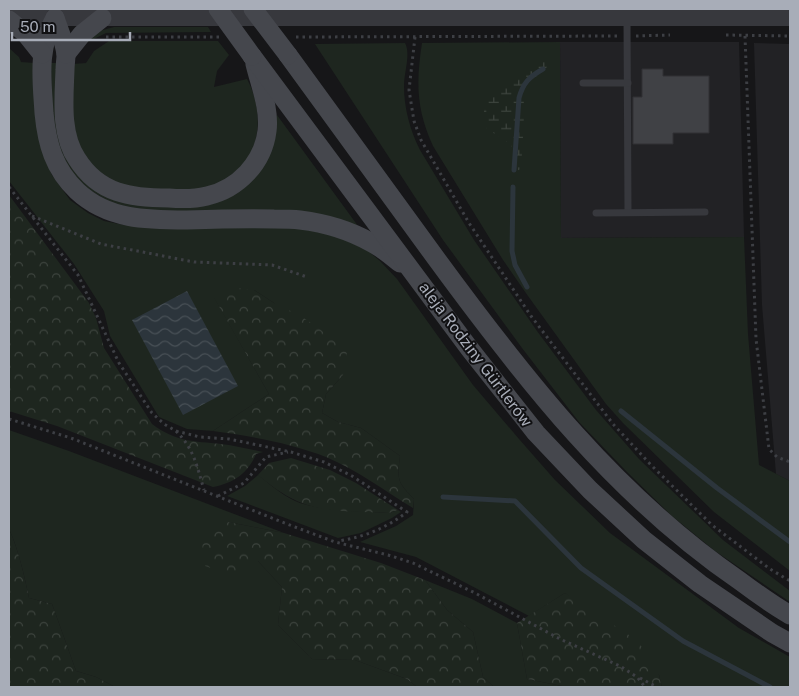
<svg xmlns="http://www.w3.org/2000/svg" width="799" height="696" viewBox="0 0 799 696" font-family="'Public Sans',sans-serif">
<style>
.built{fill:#222225}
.grass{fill:#1e261f}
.forest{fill:url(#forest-crowns)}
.wetland{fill:url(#wetland-marsh)}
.water{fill:url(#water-waves)}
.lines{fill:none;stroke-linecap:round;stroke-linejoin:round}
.stream{stroke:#2c353c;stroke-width:5}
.building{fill:#404145;stroke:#303034}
.path{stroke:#3d3f44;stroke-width:3;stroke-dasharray:2.5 4;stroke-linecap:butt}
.service{stroke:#37383d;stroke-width:7}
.tertiary{stroke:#37383d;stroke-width:16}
.secondary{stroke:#45474d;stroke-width:19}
.secondary-bridge{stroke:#45474d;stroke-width:19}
.labels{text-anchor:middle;stroke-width:4;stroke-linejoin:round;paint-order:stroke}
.street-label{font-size:16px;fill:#a8adb8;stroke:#111113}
</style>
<defs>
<pattern id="forest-crowns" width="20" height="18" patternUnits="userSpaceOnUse" patternTransform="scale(1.25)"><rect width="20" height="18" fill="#1e261f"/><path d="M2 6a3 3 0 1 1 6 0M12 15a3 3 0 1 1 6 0" fill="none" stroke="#3c433d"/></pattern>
<pattern id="wetland-marsh" width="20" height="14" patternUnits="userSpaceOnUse" patternTransform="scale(1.25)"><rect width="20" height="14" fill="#1e261f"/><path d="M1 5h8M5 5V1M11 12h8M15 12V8" fill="none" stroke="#3c433d"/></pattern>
<pattern id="water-waves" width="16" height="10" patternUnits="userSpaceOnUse" patternTransform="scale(1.25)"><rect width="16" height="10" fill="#2c353c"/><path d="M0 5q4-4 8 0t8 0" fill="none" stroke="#485056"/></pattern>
</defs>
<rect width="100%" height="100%" fill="#161618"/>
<!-- built -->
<g class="built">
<polygon points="560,42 739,42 744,237 561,238"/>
<polygon points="754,43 790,44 790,481 776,474 762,305"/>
</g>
<!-- grass -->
<g class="grass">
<polygon points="114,27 208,27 211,32 106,33 82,45 99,31"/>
<path d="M109,41H218L229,55L217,71L214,87L247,79C265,112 262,158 227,180C202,196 143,192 116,183C110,181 92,168 89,163C68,134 73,97 73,64L86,63L94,51Z"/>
<path d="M560,42L561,238L744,237L748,334L759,465L790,481V571L714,512L623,423L606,404L528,296L503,260L433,146C416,109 416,82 422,43Z"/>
<path d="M405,43C411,54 404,72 404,86C404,108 410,130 420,150L474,240L537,331L596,410L639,459L723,540L790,591V602L715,551L672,516L627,472L579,422L522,348L443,240L315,44Z"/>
<path d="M9,48L19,57L21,62L35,63L40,144L52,175L70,200L88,213L104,221L124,225L169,228H296L332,234L367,250L380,261L397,279L473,385L519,439L555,480L610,533L739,628L790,657V687H662L659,675L565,593L529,616L416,557L360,542L396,526L413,515L414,499C397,482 397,480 400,456L361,428L338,422L322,413L326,394L343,375L274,303L254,290L214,297L269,394L213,431L187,429L159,417L110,336L104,311L74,264L9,181Z"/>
<polygon points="51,63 57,63 85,181 226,198 277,115 358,226 159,212 118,207 81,185 60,155 52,113"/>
<path d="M9,430L69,451L284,533L228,522L258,561L282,587L278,625L312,659L355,660L407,679L417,687H115L96,677L76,671L52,604L29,598C24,575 19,551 9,529Z"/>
<path d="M258,475C271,485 284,497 300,503C329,512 359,511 389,513L398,510L401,512L392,518L361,533L338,538L227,496L245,486Z"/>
<polygon points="425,580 472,599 517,623 527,679 567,687 494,687 483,677 473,632 447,610"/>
</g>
<!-- forest -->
<g class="forest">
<path d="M9,195L89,303L96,318L104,348L152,424C176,442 193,441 221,444C236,446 249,449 263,452L256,454C248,473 234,483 213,487L57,426L9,411Z"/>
<path d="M237,288L254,290L274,303L301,316L321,330L347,352L343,375L326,394L322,413L338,422L361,428L400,456C397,480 397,482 414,499L413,508C385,491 357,470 326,457C291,443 250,436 213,431L269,394L213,296L219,292Z"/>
<path d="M291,458L330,470L356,483L398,510L389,513C359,511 325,514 297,501C282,494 270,485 258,475L269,463Z"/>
<polygon points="228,522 284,533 381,563 425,580 447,610 473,632 483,677 494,687 417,687 407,679 355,660 312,659 278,625 282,587 258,561 236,577 205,566 202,543"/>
<path d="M9,529C19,551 24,575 29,598L52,604L76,671L96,677L115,687H9Z"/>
<polygon points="565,593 638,641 659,675 662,687 567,687 527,679 517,623"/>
</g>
<!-- wetland -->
<polygon class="wetland" points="543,61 546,62 547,67 526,87 521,169 516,171 512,169 511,144 487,129 484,124 484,111 488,99"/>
<!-- water -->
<polygon class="water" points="187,291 238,386 183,415 132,320"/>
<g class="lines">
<!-- stream -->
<g class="stream">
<path d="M514,170L519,98C523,83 529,77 543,69"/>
<polyline points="513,187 512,251 515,265 527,287"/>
<polyline points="621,411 717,488 790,542"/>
<polyline points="443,497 515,501 581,568 683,641 770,687"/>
</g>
</g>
<!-- building -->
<polygon class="building" points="642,69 663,69 663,76 709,76 709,133 673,133 673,144 633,144 633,97 642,97"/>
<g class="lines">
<!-- path -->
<g class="path">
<polyline points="726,35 790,36"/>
<polyline points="636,36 670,35"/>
<polyline points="745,36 756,339 769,449 777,457 790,462"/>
<polyline points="106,37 220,37"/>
<polyline points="296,37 617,36"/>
<polyline points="415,37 409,90 414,121 421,140 469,223 531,316 613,424 651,465 712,525 770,569 790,581"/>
<path d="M9,187L78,275L119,363L152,413L164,424L176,431L200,437L229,439L291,452L324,462L352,476L407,512C386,528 365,537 338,541"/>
<polyline points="32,216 101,244 194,262 272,265 307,277"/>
<polyline points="9,419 71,438 287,524 335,542 388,555 413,563 475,593 560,639 620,666 637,677 645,687"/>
<path d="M176,431C194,449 197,466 204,490"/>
<polyline points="218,496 244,483 266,457 288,452"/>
<polyline points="640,678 657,687"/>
</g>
<!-- service -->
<g class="service">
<polyline points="627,19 628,212"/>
<polyline points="583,83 628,83"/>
<polyline points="596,213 705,212"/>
</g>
<!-- tertiary -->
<polyline class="tertiary" points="9,18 790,18"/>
<!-- secondary -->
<g class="secondary">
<path d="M55,18C37,49 42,79 44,113C47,144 54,169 77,191C108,220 147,220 187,220C216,219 245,218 274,219C283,219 292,219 300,220C325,223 351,231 372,243C382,248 391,256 400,263"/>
<path d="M55,18C59,30 65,43 66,55C66,59 65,65 65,70C64,98 60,134 77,159C99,194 131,198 169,198C182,199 195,199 207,196C238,189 263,163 267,131C270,109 260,85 255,64"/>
<polyline points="9,20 26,34 42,54"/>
<polyline points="66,54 82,34 102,18"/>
<path d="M288,55C338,124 388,193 438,261C526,381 616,496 740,581C756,593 773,605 790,615"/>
<polyline points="252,56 469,348 536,433 590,490 644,540 700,584 772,633 790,643"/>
</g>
<!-- secondary-bridge -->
<g class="secondary-bridge">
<polyline points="218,9 252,56"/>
<polyline points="253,9 288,55"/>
</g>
</g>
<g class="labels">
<!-- street labels -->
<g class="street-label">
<text transform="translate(476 354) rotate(53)" y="6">aleja Rodziny Gürtlerów</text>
</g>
</g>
<!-- border -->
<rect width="799" height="696" fill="none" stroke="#a8adb8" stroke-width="20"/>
<!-- scale -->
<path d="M12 32v8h118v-8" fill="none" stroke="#a8adb8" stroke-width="2.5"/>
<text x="20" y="32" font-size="15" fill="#a8adb8" stroke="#111113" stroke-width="4" paint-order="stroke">50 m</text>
</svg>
